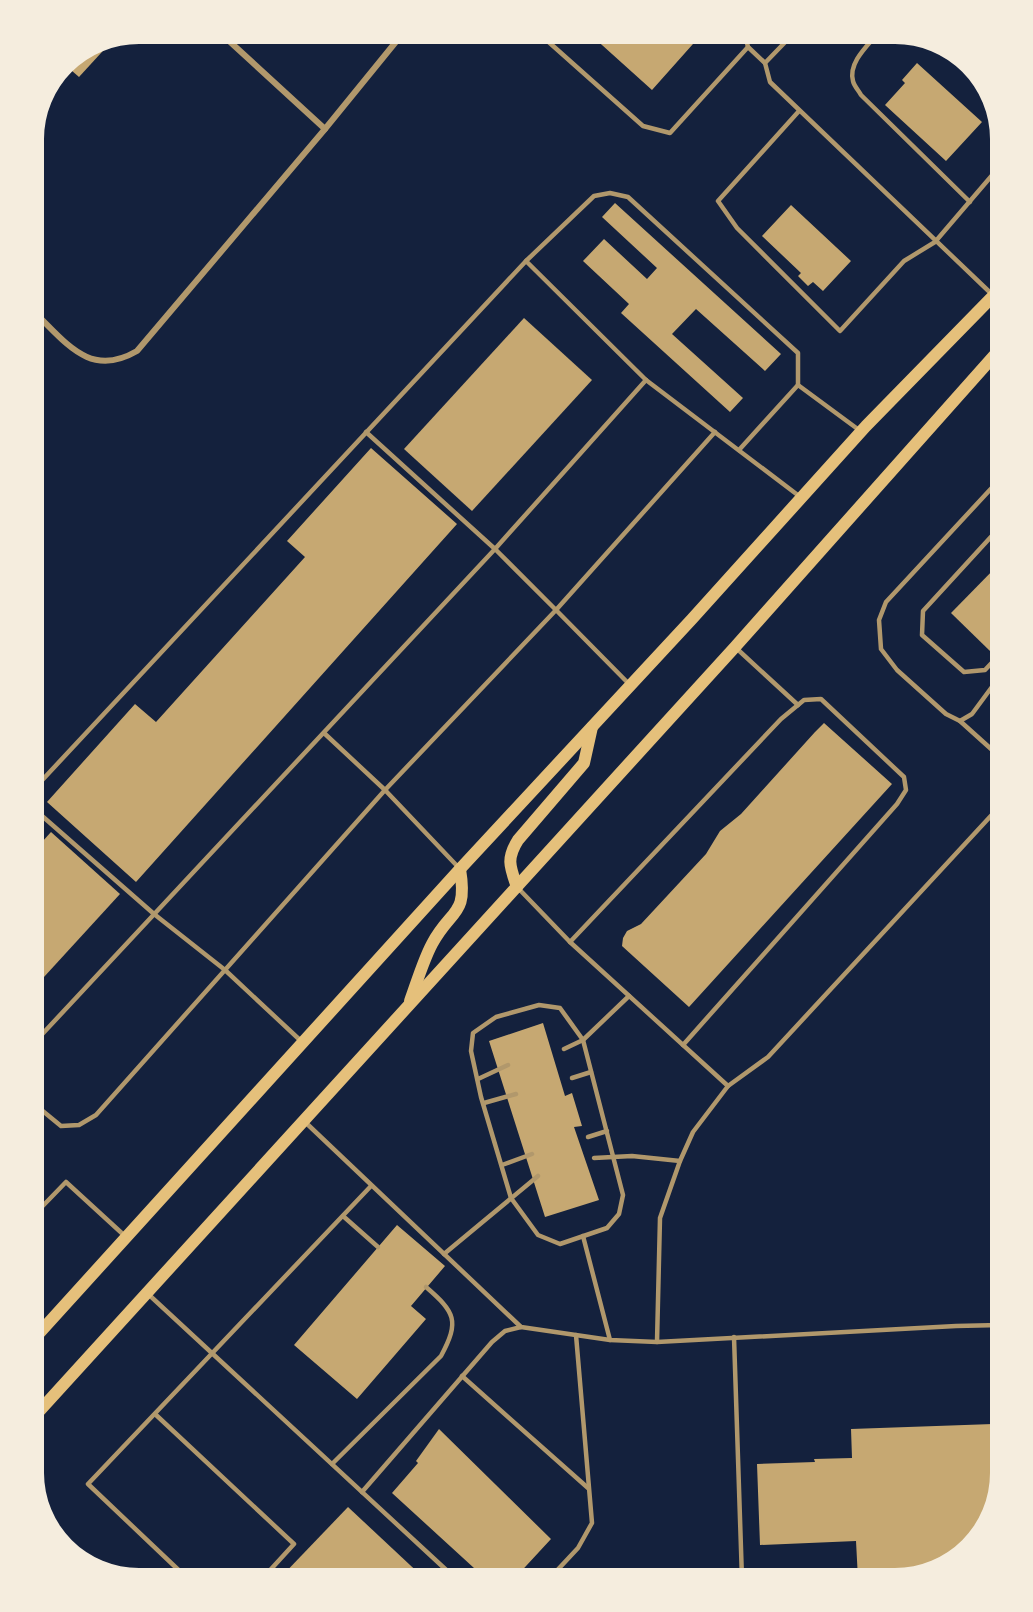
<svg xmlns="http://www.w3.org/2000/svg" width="1033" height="1612" viewBox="0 0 1033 1612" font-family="Spectral,serif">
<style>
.building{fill:#c6a872}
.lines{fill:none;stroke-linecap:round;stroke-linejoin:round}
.service{stroke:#b1986c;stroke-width:4.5}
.minor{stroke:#b1986c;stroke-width:6}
.secondary{stroke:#e5c07b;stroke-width:12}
</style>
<rect width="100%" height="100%" fill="#14213d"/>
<!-- building -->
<g class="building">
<polygon points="701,35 652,90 592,36 644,36"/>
<polygon points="98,41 112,41 79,77 64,64"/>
<polygon points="917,63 982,122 946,161 885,105 905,83 902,80"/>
<polygon points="615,203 781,354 765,371 696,309 672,334 743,398 730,412 621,313 629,304 583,261 604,239 647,279 657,268 602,217"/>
<polygon points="791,205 851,261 823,291 813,282 808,286 798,276 801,273 762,236"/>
<polygon points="524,318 592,380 472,511 404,449"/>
<polygon points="371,448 457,524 136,882 47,802 135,704 156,722 305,557 287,541"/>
<polygon points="1000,563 1000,643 991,652 951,613"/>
<polygon points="824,723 892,784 689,1007 622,946 623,938 627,931 641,924 706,854 720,831 741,814 815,732"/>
<polygon points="51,832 120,894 33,989 33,852"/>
<polygon points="543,1023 565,1096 572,1093 582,1126 574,1127 599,1200 545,1217 489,1041"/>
<polygon points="33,1138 44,1148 33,1160"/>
<polygon points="397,1225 445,1266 411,1306 426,1319 357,1399 294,1345"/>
<polygon points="992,1403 1000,1403 1000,1474 982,1532 942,1568 895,1579 858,1579 856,1541 760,1545 757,1464 815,1462 814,1459 852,1458 851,1429 993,1424"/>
<polygon points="439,1429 551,1539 514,1579 486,1579 392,1493 418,1463 416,1461"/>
<polygon points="348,1507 425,1579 279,1579"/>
</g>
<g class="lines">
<!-- service -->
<g class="service">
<path d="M878,33C867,46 848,63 853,81C854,86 859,91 861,95L970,202"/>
<polyline points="793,34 765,63 770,82 1000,302"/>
<polyline points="745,35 748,47 765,63"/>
<polyline points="543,37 643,126 670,133 748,47"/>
<polyline points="799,111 718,201 737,228 840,331 904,261 935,242 1000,166"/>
<polyline points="366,432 495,549 646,380"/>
<polyline points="739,450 798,385"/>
<polyline points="799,496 646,380 526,261 594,196 610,193 628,197 798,353 798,385 859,430"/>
<polyline points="735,647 798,705"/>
<polyline points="1000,654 985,670 964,672 922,635 923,611 1000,527"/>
<polyline points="1000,676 972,714 960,721 946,714 897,670 881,649 879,620 886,602 1000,479"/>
<polyline points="960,721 1000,757"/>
<polyline points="324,733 385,790 460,869"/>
<polyline points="33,790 526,261"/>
<polyline points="33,808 154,914 225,970 301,1041"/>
<polyline points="518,888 570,942 728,1086"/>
<polyline points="570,942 781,719 804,700 821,699 904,777 906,790 897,804 683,1045"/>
<polygon points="539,1005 560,1008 583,1040 623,1195 619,1214 607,1228 560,1244 538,1235 511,1198 481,1097 471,1051 473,1033 496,1017"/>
<polyline points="33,1044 495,549 556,610 715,432"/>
<polyline points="564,1049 583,1040 629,996"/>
<polyline points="572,1078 591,1072"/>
<polyline points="478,1079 508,1065"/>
<polyline points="33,1103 61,1126 79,1125 96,1115 385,790 556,610 630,685"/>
<polyline points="484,1103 516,1094"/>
<polyline points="304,1121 521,1327 610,1340 657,1342 956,1326 1000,1325"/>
<polyline points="588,1137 607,1131"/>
<polyline points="594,1158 632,1156 680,1161"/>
<polyline points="502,1165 532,1154"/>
<polyline points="33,1216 66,1182 126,1237"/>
<polyline points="343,1216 378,1247"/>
<polyline points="583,1236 610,1340"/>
<polyline points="444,1254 538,1176"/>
<polyline points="147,1293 456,1579"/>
<polyline points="734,1337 742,1579"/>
<polyline points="657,1342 660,1218 680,1161 693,1132 728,1086 768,1057 1000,806"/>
<polyline points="462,1376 588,1488"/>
<polyline points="155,1414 294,1544 262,1579"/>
<path d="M332,1464L441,1356C460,1321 455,1312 426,1287"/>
<polyline points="362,1492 492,1342 505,1331 521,1327"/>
<polyline points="188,1579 88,1484 371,1186"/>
<polyline points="549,1579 578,1548 592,1523 576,1335"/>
</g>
<!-- minor -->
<g class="minor">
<polyline points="228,40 325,129"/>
<path d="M33,311C65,341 89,379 137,351L325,129L399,38"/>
</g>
<!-- secondary -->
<g class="secondary">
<path d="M517,887C510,867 506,859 518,840L584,763L592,727"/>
<path d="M410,1001C417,982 423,961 432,944C451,908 468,917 460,869"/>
<polyline points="33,1340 460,869 692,619 866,426 1000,289"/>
<polyline points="33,1418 735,647 1000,349"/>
</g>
</g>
<!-- crop -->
<path d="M0 0H1033V1612H0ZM139 44H895A95 95 0 0 1 990 139V1473A95 95 0 0 1 895 1568H139A95 95 0 0 1 44 1473V139A95 95 0 0 1 139 44Z" fill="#f5edde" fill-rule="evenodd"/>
</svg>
